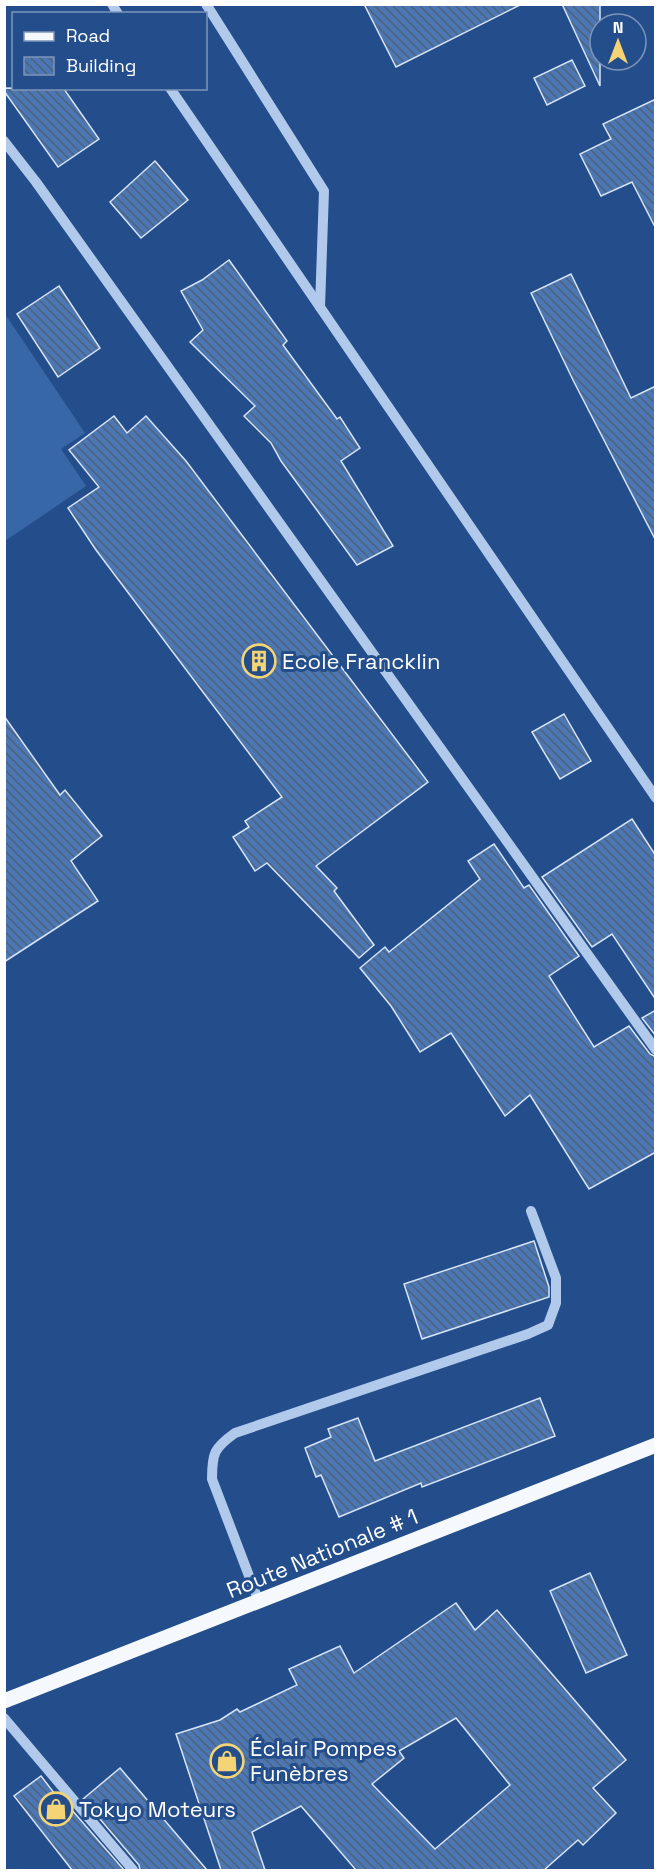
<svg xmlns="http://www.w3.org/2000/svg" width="660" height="1875" viewBox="0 0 660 1875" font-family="'Space Grotesk',sans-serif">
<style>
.grass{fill:#3867a8}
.building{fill:url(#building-back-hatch);stroke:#d6e4f8;stroke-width:1.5;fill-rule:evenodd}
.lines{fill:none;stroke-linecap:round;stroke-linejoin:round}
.minor{stroke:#b1c9ea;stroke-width:10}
.major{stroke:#f5f9fe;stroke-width:15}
.labels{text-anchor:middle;stroke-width:6;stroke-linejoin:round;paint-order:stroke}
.poi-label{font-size:22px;fill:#fff;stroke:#244e8b;text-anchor:start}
.street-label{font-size:22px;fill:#fff;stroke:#244e8b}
</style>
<defs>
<pattern id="building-back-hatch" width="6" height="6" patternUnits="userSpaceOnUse" patternTransform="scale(1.5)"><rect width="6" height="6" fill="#4c77b2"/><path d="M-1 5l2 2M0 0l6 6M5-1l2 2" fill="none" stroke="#4c627f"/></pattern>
</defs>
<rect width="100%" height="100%" fill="#244e8b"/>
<!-- grass -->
<polygon class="grass" points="5,314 85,433 61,449 86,486 5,541"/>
<!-- building -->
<g class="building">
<polygon points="364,4 522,4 396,67"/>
<polygon points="562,4 600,4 600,86"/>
<polygon points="572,60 585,86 547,105 534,78"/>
<polygon points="4,88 64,89 99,139 58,167 4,91"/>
<polygon points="656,99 656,229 632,182 601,196 580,154 611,139 603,124"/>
<polygon points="155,161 188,200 141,238 110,202"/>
<polygon points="229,260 287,341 283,345 337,419 340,417 360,448 341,461 393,546 357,565 281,461 271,443 244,416 255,406 190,342 203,330 181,291 202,280"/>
<polygon points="571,274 631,398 656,386 656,541 574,382 531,293"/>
<polygon points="59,286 100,348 58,377 17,314"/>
<polygon points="114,416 127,433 146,416 186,461 428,782 316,866 337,888 334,891 374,945 359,958 267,863 255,871 233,837 249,827 245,821 282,797 96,550 68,508 99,487 69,450"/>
<polygon points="564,714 591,761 560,779 532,732"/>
<polygon points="4,716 60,795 65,790 102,836 71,861 98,901 4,962"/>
<polygon points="632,819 656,856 656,1000 612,934 592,947 542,877"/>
<polygon points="494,844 524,888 529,885 579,956 549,976 594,1047 629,1026 650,1054 656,1057 656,1152 589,1189 530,1095 505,1116 451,1033 420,1052 391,1006 360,968 385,947 389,952 480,879 468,861"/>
<polygon points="656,1010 656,1036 642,1018"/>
<polygon points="534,1241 549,1287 549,1297 422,1339 404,1284"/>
<polygon points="540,1398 555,1436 422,1487 421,1483 339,1517 321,1475 316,1477 305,1448 331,1437 328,1429 358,1418 375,1461"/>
<polygon points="590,1573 627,1655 586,1673 550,1591"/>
<path d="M456,1603L475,1630L497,1610L626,1760L593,1788L616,1813L583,1845L578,1840L544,1870H356L301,1806L252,1832L265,1870H221L176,1734L220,1720L237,1709L240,1712L297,1685L289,1669L340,1646L354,1673ZM456,1718L510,1785L435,1849L372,1784L404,1758L399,1751Z"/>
<polygon points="120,1768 207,1870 140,1870 139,1865 83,1799"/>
<polygon points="41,1776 68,1811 71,1809 124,1870 72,1870 14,1796"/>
</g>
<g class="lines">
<!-- minor -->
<g class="minor">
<polyline points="112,4 118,14"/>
<polyline points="206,4 324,191 320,307"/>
<polyline points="170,88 656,798"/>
<polyline points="4,141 36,182 656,1050"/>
<path d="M259,1602L212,1479C212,1453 214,1448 235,1433L528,1334L548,1325L556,1303V1278L531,1211"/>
<polyline points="4,1718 133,1870"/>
</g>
<!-- major -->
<polyline class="major" points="4,1701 656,1445"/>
</g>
<!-- icons -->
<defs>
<symbol id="building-ring" viewBox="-11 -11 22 22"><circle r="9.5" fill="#244e8b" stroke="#f5d475" stroke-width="1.5"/><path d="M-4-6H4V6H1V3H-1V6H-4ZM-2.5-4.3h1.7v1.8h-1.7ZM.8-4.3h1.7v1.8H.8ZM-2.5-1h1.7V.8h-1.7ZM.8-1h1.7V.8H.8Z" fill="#f5d475"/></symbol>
<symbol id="shop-ring" viewBox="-11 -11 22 22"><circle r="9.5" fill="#244e8b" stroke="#f5d475" stroke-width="1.5"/><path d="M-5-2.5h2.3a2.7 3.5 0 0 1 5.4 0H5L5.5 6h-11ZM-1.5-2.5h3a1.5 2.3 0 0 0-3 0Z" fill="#f5d475"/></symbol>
</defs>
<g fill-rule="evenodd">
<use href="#building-ring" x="240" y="642" width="38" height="38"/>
<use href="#shop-ring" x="208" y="1742" width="38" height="38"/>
<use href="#shop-ring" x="37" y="1790" width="38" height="38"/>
</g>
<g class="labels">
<!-- poi labels -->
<g class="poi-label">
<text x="282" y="669">Ecole Francklin</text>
<text x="250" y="1756">Éclair Pompes<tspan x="250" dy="25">Funèbres</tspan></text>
<text x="79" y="1817">Tokyo Moteurs</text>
</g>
<!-- street labels -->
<g class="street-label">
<text transform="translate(322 1553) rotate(-22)" y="8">Route Nationale # 1</text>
</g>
</g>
<!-- border -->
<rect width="660" height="1875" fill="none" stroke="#ffffff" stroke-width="12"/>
<!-- legend -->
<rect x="12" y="12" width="195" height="78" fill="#244e8b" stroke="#7c95b9" stroke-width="1.5"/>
<rect x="24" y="32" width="30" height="9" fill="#f5f9fe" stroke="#7c95b9" stroke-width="1.5"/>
<text x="66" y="42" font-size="18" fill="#ffffff">Road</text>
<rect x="24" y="57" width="30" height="18" fill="url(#building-back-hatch)" stroke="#7c95b9" stroke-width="1.5"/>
<text x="66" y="72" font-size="18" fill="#ffffff">Building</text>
<!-- north arrow -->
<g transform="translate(618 42)"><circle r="28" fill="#244e8b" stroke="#7c95b9" stroke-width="1.5"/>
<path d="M0-4.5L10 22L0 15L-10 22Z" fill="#f5d475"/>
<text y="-9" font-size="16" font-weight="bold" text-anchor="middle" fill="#ffffff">N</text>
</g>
</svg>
